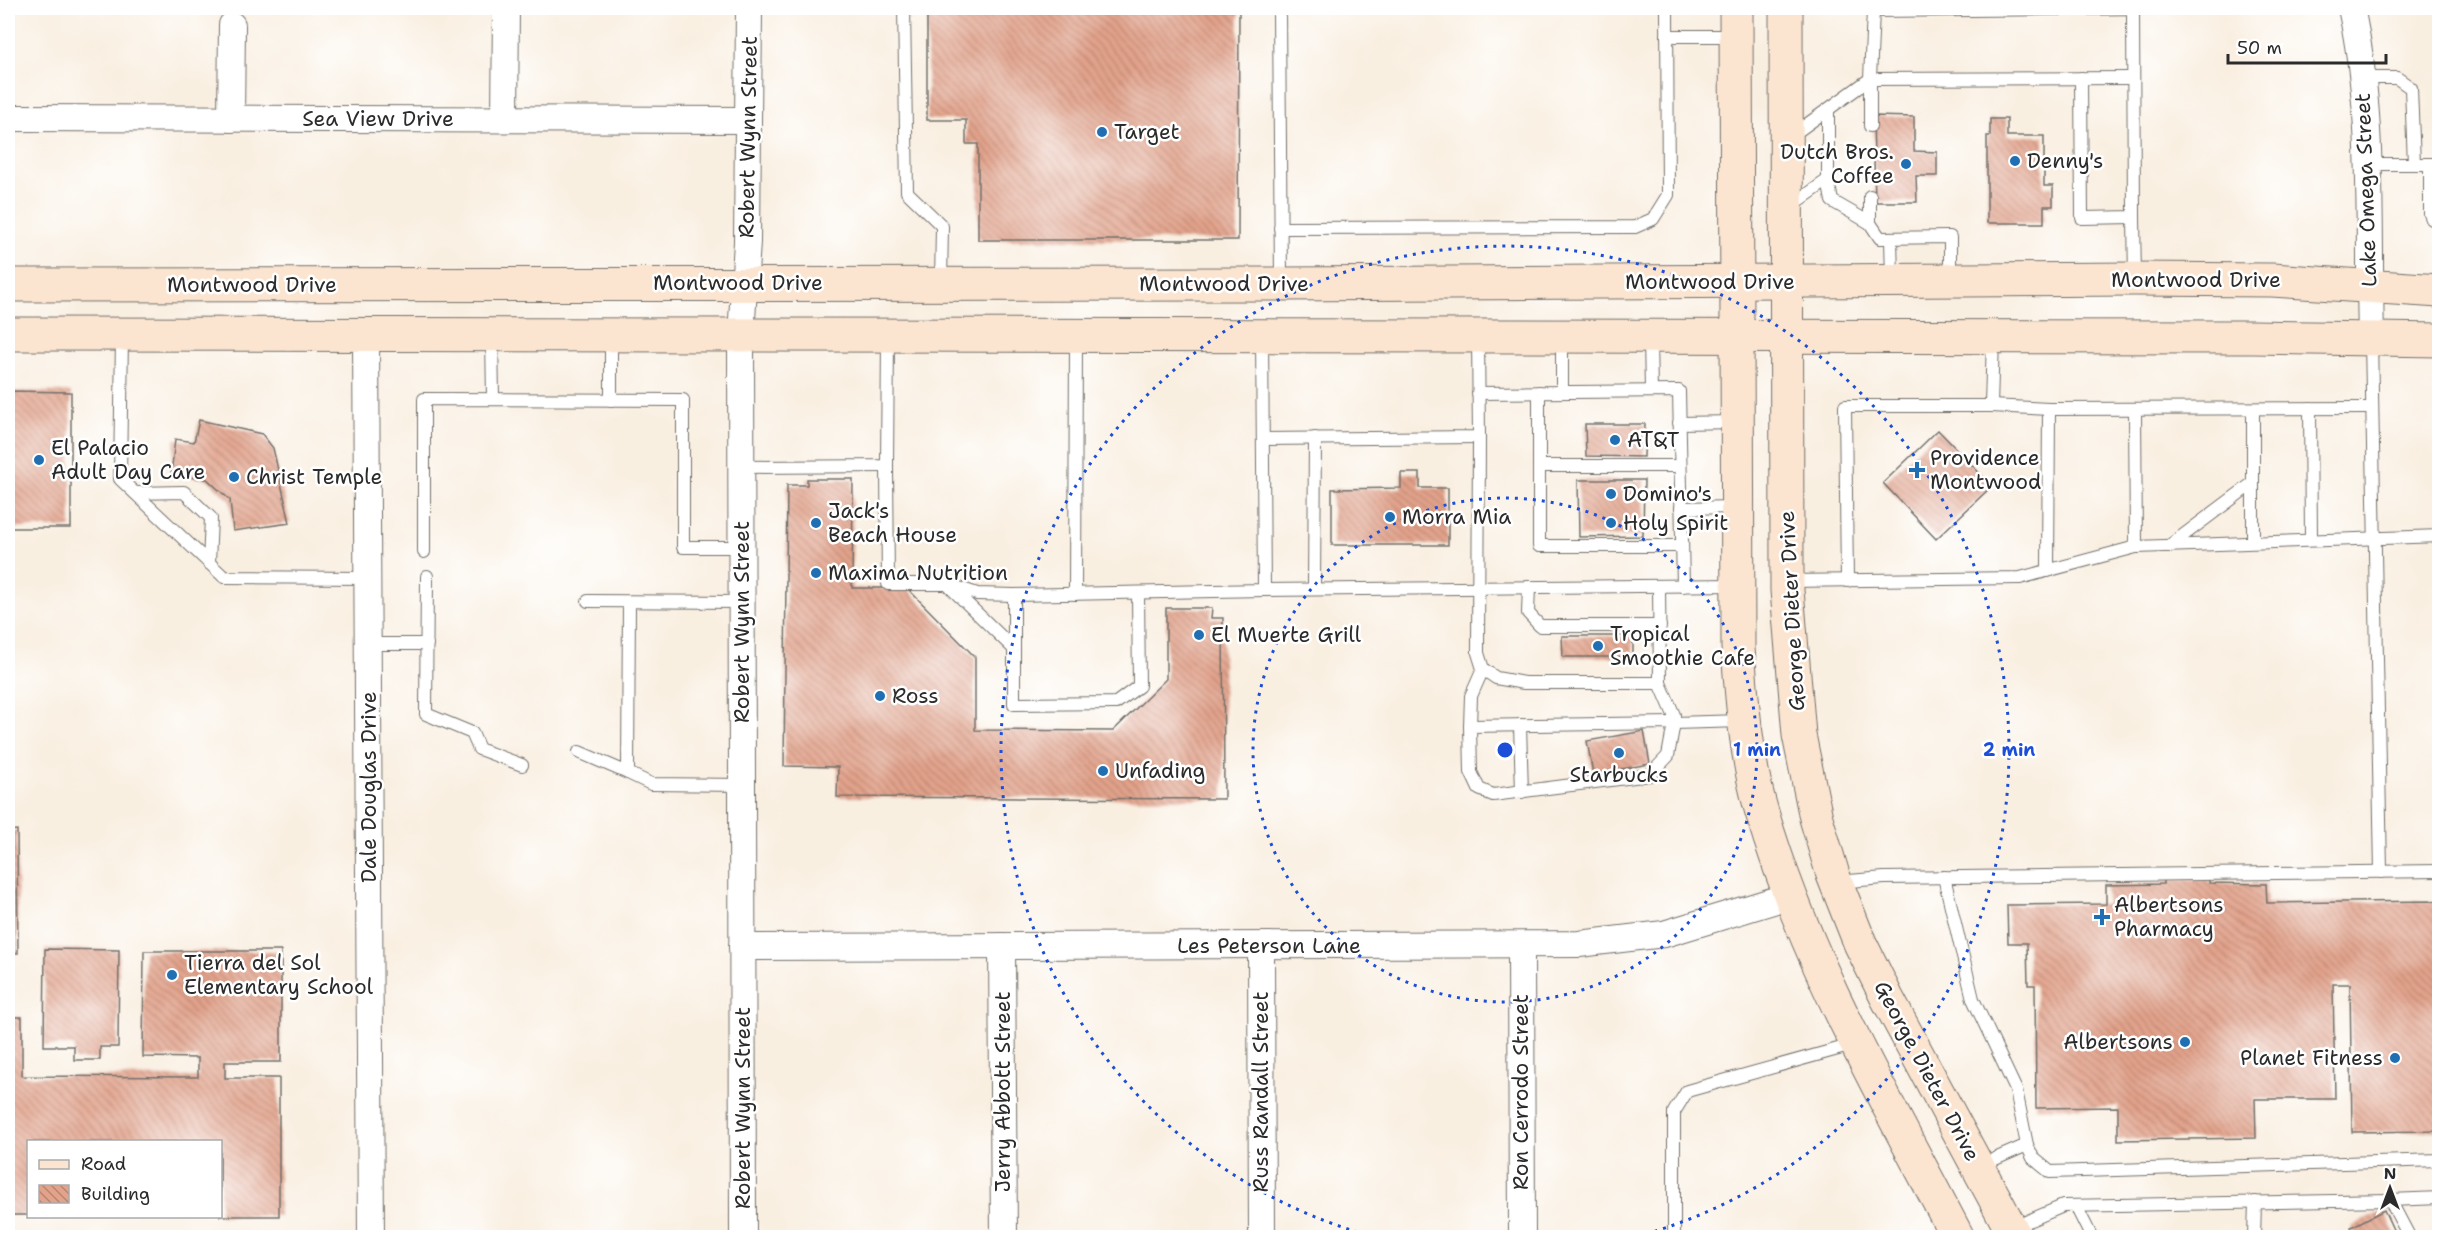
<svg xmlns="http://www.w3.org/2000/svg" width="2447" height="1245" viewBox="0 0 2447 1245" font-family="'Shantell Sans',sans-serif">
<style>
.building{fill:url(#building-back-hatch)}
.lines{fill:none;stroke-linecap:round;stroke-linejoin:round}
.service-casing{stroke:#73706b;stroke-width:14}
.minor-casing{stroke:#73706b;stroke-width:28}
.secondary-casing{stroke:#73706b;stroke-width:35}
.service{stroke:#fff;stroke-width:12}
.minor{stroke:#fff;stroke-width:26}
.secondary{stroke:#fce5d0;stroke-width:33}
.ring{fill:none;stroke:#1d4ed8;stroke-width:3;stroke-dasharray:3 6}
.poi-dot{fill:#1f6fb2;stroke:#fff;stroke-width:2}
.labels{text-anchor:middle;stroke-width:5;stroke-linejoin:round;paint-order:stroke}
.street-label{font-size:21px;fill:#2b2b2b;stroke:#fff}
.poi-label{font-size:21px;fill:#2b2b2b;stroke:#fff;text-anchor:start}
.centre{fill:#1d4ed8;stroke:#fff;stroke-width:3}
.ring-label{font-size:18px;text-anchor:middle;font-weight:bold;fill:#1d4ed8;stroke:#fff;stroke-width:5;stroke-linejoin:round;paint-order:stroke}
</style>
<defs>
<pattern id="building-back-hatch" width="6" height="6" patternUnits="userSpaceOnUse" patternTransform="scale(1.5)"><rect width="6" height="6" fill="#e3a38b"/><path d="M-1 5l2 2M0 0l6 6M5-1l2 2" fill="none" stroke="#b88572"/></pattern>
</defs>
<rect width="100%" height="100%" fill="#fff"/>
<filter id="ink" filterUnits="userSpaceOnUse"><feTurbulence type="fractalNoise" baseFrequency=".0167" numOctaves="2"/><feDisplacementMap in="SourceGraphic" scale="12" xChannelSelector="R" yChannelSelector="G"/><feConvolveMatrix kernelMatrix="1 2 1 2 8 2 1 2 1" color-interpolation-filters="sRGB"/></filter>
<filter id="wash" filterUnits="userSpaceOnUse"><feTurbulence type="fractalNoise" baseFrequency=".008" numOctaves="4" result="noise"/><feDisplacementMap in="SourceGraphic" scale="24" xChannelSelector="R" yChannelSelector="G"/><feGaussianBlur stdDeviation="1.35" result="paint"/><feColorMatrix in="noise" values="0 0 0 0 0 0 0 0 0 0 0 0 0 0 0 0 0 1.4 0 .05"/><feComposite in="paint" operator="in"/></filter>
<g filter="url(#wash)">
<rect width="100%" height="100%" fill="#f9efe1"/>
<g id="blocks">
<!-- building -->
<g class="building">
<polygon points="927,8 1239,8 1238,240 978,240 978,144 966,144 966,120 927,120"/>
<polygon points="1873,116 1914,117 1914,151 1937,152 1937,176 1916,176 1917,202 1875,202"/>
<polygon points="1990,119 2007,119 2007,136 2044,136 2044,186 2053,186 2053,206 2044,206 2044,223 1987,223 1987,136 1990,136"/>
<polygon points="8,391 71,392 71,528 8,528 8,506 12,505 12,471 8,471 8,448 12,448"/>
<polygon points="199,420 262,434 273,448 290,523 233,531 230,500 207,479 171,475 175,439 194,442"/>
<polygon points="1585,424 1645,424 1644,457 1586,456"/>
<polygon points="1938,430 1992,486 1936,539 1883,483"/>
<polygon points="1401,473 1420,473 1420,488 1448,488 1448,545 1332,545 1332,489 1401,488"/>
<polygon points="807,479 853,479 852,588 907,588 975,657 975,730 1113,731 1166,679 1166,608 1212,608 1211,618 1223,618 1224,799 837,797 838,767 784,766 787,485 807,485"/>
<polygon points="1578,480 1644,480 1643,536 1579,537"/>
<polygon points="1562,636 1633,636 1633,657 1563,657"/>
<polygon points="1644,731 1650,764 1593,774 1587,741"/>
<polygon points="17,830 18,953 8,953 8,831"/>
<polygon points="2163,880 2209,880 2209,883 2266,884 2267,903 2440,901 2440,1131 2352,1132 2350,984 2333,984 2335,1099 2255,1099 2256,1138 2118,1140 2118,1107 2036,1108 2035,985 2028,985 2027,943 2008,943 2007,905 2106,904 2106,885 2163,884"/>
<polygon points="45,949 119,950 118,1047 100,1047 100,1060 74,1060 74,1046 44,1046"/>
<polygon points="144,951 281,951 281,1062 225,1062 225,1078 279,1078 279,1216 220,1216 220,1142 28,1142 28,1215 8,1215 8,1017 22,1017 22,1076 198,1077 198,1058 143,1057"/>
<polygon points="2384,1210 2397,1238 2356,1238 2351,1227"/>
</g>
</g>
</g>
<g filter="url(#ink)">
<use href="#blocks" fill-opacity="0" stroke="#73706b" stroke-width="1.5"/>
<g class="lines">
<defs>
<g id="service">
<polyline points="904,8 907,192 942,226 941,283"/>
<polyline points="1279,8 1281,283"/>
<polyline points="1873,8 1873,11 2152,8"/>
<polyline points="1873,11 1870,79 2133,78"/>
<polyline points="1667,36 1735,36"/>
<polyline points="2081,78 2082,218 2134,217 2133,9"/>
<polyline points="2362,78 2397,78 2411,88 2414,164"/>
<polyline points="1870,79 1870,126"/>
<polyline points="1791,136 1870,79"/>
<polyline points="2369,164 2440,164"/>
<polyline points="2430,164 2430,214 2432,219 2440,222"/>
<polyline points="1828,180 1832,201 1870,223 1880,238 1950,237 1950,278"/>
<polyline points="1870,196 1870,223"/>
<polyline points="1791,206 1828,180 1828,110"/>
<polyline points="2134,217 2135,279"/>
<polyline points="1280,228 1635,227 1653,219 1668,195 1667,8"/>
<polyline points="1891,238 1892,279"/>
<polyline points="122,336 120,479 224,577 368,578"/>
<polyline points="492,336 493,399"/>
<polyline points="611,336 611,400"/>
<polyline points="1562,336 1562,392"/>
<polyline points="1650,338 1651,391"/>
<polyline points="2371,339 2381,872"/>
<polyline points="1539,392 1539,546 1682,546"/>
<polyline points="1478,393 1679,391 1683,586"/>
<polyline points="1991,406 2049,409 2048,571"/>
<polyline points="2310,408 2311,539"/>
<polyline points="2049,409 2372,408"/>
<polyline points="2135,409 2136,547"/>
<polyline points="2253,409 2253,542"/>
<polyline points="1679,423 1735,422"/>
<polyline points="1479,437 1478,653 1483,669 1496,678 1524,683 1660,683"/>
<polyline points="1263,439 1479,437 1478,337"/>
<polyline points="887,466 888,584 947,584 977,594 1014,595 1264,590 1262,336"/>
<polyline points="1539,466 1680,466"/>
<polyline points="742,467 887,466 888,336"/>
<polyline points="135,493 184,492 211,518 209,563"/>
<polyline points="1681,508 1737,507"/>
<polyline points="2169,546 2253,483"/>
<polyline points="424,552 424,399 683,400 683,547 742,547"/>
<polyline points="427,576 426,714 472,733 479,749 522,765"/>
<polyline points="1788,581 2020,578 2136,547 2440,536"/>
<polyline points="1847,581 1845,406 1991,406 1993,338"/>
<polyline points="1659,586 1660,683 1674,715 1674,723 1742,721"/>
<polyline points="950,587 1014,649"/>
<polyline points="1529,587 1528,613 1540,626 1660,626"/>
<polyline points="1314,589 1315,438"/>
<polyline points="1264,590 1737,585"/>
<polyline points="1075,594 1076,337"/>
<polyline points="1014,595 1014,704 1116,703 1139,686 1138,593"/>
<polyline points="588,601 742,602"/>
<polyline points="629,602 628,773 651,784 742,785"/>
<polyline points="368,644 427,644"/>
<polyline points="1520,725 1522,792"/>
<polyline points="1470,726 1674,723 1668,756 1650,775 1493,795 1479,789 1471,772 1470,726 1471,696 1483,669"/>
<polyline points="579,752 628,773"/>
<polyline points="1944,877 1973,999 2016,1090 2027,1145"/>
<polyline points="1838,882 1884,878 2440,871"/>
<polyline points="1979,1166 2027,1145 2033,1158 2050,1172 2440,1160"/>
<polyline points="2076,1206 2092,1238"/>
<polyline points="2012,1228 2063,1206 2390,1200"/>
<polyline points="1674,1238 1674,1112 1687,1091 1856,1044"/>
<polyline points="2254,1238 2255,1202"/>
<polyline points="2410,1238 2390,1200 2440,1198"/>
</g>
<g id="minor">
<path d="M2351,8C2375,116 2368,227 2371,337"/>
<polyline points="8,118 748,120"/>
<polyline points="231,119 232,25"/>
<polyline points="505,119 506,8"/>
<polyline points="366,336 371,1238"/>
<polyline points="1002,946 1004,1238"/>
<polyline points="1521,946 1522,1238"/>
<polyline points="742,947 1579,944 1664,934 1789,896"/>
<polyline points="1261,947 1262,1238"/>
<polyline points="743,1238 741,335 747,242 749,8"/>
</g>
<g id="secondary">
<path d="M1736,8L1738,648C1742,702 1746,757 1761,809C1805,961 1885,1098 1958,1238"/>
<polyline points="1786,8 1787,590 1799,735 1816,818 1833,875 1860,943 1887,998 2016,1238"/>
<polyline points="8,285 1281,284 2135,279 2272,280 2440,291"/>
<polyline points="8,334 2254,337 2440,340"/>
</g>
</defs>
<!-- service casing -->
<use href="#service" class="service-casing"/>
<!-- minor casing -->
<use href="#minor" class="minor-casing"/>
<!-- secondary casing -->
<use href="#secondary" class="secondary-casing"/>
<!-- service -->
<use href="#service" class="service"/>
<!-- minor -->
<use href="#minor" class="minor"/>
<!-- secondary -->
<use href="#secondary" class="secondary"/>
</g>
</g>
<!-- distance rings -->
<g class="ring">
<circle cx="1505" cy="750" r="252"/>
<path d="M1375 1237A504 504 0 1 1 1635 1237"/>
</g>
<!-- markers -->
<g class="poi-dot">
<circle cx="1102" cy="132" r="6"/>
<circle cx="2015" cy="161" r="6"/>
<circle cx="1906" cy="164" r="6"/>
<circle cx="1615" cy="440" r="6"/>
<circle cx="39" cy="460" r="6"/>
<path d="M1914 461h6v6h6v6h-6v6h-6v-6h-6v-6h6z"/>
<circle cx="234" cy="477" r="6"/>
<circle cx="1611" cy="494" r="6"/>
<circle cx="1390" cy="517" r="6"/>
<circle cx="816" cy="523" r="6"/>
<circle cx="1611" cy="523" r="6"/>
<circle cx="816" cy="573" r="6"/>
<circle cx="1199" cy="635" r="6"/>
<circle cx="1598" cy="646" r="6"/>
<circle cx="880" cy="696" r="6"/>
<circle cx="1619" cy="753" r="6"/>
<circle cx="1103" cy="771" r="6"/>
<path d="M2099 908h6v6h6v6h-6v6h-6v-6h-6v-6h6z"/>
<circle cx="172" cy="975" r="6"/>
<circle cx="2185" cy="1042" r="6"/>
<circle cx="2395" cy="1058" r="6"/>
</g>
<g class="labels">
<!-- street labels -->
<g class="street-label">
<text x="378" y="126">Sea View Drive</text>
<text transform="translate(748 137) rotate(-89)" y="7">Robert Wynn Street</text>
<text transform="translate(2366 190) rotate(-92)" y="7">Lake Omega Street</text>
<text x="2196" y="287">Montwood Drive</text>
<text x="1710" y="289">Montwood Drive</text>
<text x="738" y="290">Montwood Drive</text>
<text x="1224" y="291">Montwood Drive</text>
<text x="252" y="292">Montwood Drive</text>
<text transform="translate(1792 611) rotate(-93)" y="7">George Dieter Drive</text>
<text transform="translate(742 622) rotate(-90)" y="7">Robert Wynn Street</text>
<text transform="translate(369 787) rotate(-90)" y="7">Dale Douglas Drive</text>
<text x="1269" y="953">Les Peterson Lane</text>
<text transform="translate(1927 1071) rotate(62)" y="7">George Dieter Drive</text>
<text transform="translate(1003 1092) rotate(-90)" y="7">Jerry Abbott Street</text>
<text transform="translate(1261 1092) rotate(-90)" y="7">Russ Randall Street</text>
<text transform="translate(1521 1092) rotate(-90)" y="7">Ron Cerrodo Street</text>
<text transform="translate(743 1108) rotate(-90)" y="7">Robert Wynn Street</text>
</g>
<!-- poi labels -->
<g class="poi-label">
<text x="1114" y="139">Target</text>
<text x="1894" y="159" text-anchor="end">Dutch Bros.<tspan x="1894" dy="24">Coffee</tspan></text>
<text x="2027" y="168">Denny's</text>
<text x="1627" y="447">AT&amp;T</text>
<text x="51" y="455">El Palacio<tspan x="51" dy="24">Adult Day Care</tspan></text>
<text x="1930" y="465">Providence<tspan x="1930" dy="24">Montwood</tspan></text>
<text x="246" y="484">Christ Temple</text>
<text x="1623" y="501">Domino's</text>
<text x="828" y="518">Jack's<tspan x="828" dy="24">Beach House</tspan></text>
<text x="1402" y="524">Morra Mia</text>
<text x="1623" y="530">Holy Spirit</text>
<text x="828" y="580">Maxima Nutrition</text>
<text x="1610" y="641">Tropical<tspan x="1610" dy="24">Smoothie Cafe</tspan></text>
<text x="1211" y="642">El Muerte Grill</text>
<text x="892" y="703">Ross</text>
<text x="1115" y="778">Unfading</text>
<text x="1619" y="782" text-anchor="middle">Starbucks</text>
<text x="2114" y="912">Albertsons<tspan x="2114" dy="24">Pharmacy</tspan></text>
<text x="184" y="970">Tierra del Sol<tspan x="184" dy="24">Elementary School</tspan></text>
<text x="2173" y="1049" text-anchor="end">Albertsons</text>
<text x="2383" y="1065" text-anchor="end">Planet Fitness</text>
</g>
</g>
<circle cx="1505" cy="750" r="9" class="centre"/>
<g class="ring-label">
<text x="1757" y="756">1 min</text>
<text x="2009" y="756">2 min</text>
</g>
<!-- margin -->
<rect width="2447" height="1245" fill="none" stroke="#fff" stroke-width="30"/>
<!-- legend -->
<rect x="27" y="1140" width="195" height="78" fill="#ffffff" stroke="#aaaaaa" stroke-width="1.5"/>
<rect x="39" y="1160" width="30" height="9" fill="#fce5d0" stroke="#aaaaaa" stroke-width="1.5"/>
<text x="81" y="1170" font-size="18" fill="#2b2b2b">Road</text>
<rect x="39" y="1185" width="30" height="18" fill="url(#building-back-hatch)" stroke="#aaaaaa" stroke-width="1.5"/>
<text x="81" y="1200" font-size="18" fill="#2b2b2b">Building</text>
<!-- north arrow -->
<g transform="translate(2390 1188)" stroke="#ffffff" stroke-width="4.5" paint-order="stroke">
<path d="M0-4.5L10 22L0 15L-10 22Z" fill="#2b2b2b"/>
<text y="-9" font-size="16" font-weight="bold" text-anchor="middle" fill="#2b2b2b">N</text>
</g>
<!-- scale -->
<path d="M2228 54v9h158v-9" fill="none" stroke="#2b2b2b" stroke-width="3"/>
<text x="2237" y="54" font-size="18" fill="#2b2b2b" stroke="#ffffff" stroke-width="4.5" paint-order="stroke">50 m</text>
</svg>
